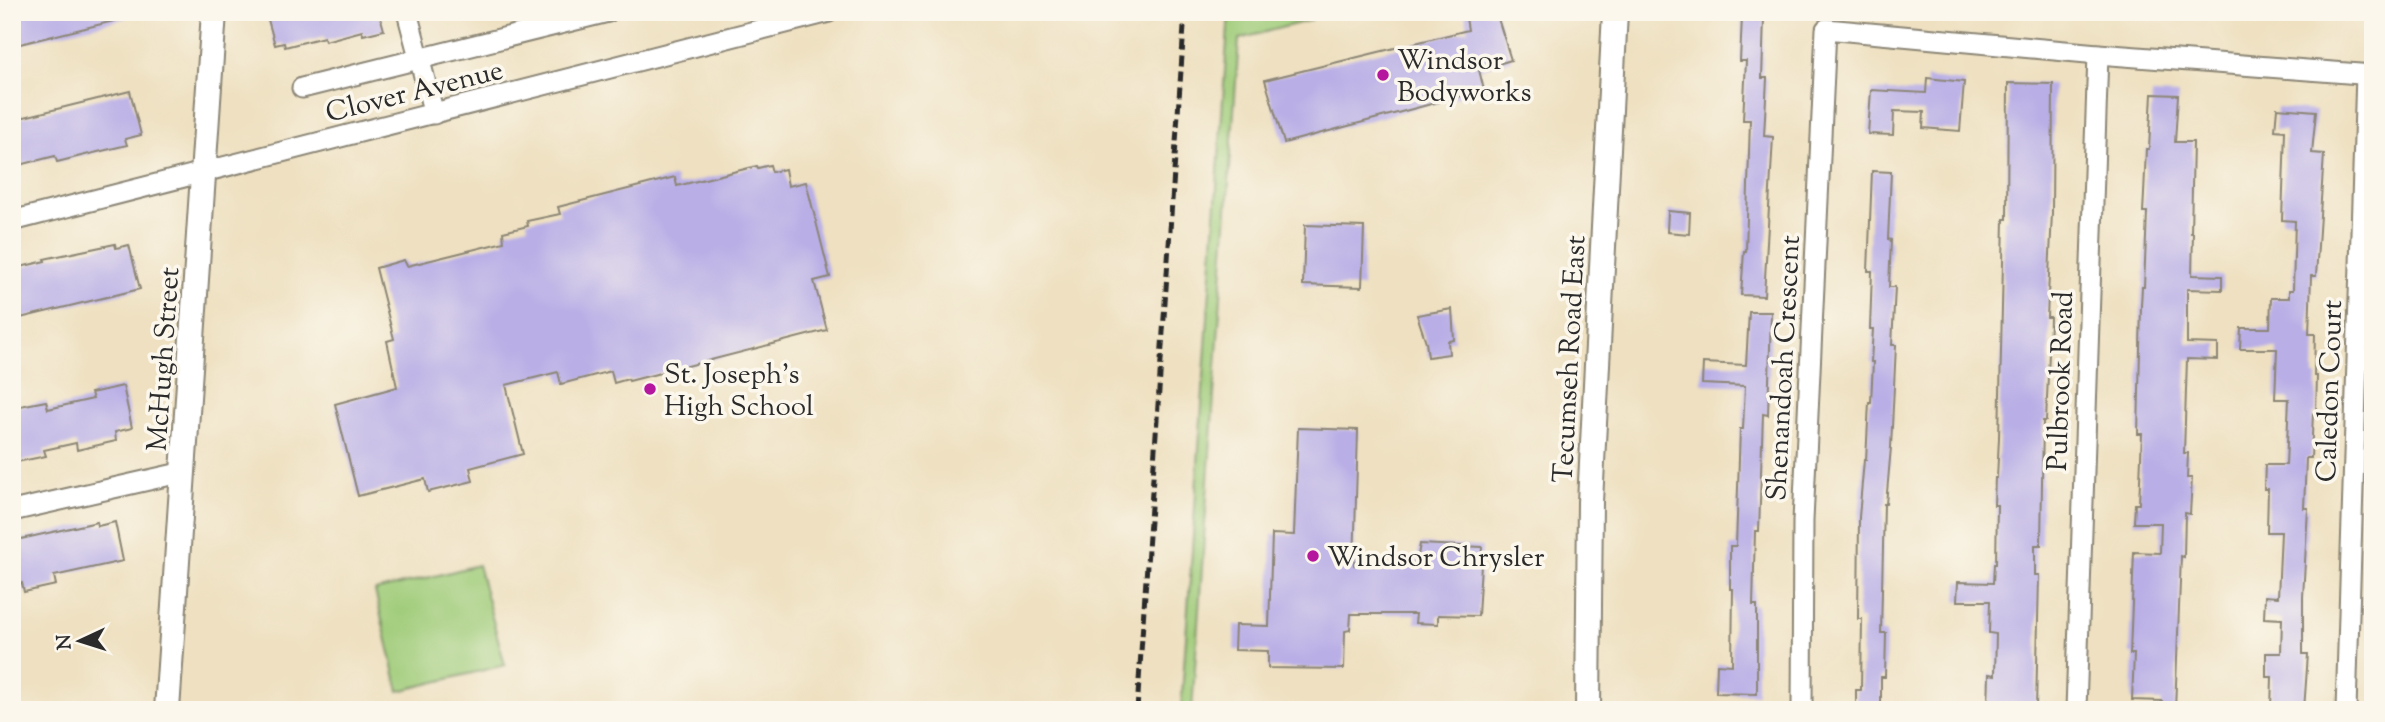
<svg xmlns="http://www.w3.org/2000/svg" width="2385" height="722" viewBox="0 0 2385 722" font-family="'Sorts Mill Goudy',serif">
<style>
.green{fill:#a0cc7a;stroke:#667c52;stroke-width:2}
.building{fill:#b9afe6}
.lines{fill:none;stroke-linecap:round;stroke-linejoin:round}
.minor-casing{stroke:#8c8676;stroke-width:23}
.major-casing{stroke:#8c8676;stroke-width:28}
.minor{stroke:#fff;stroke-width:19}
.major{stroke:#fff;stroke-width:24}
.rail{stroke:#2b2b2b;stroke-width:5;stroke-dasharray:10 5;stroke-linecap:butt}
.poi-dot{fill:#b5179e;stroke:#fbf7ec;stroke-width:2.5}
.labels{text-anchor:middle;stroke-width:7;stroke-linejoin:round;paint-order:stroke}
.poi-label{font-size:28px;fill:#2b2b2b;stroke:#fbf7ec;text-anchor:start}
.street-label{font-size:28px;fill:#2b2b2b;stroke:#fbf7ec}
</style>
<rect width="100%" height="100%" fill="#fbf7ec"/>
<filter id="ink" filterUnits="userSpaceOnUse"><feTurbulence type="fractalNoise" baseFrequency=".0143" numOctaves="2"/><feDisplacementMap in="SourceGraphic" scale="14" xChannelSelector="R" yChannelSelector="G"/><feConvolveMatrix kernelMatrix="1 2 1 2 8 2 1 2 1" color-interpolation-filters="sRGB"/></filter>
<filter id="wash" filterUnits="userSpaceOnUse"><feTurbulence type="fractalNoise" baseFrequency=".00686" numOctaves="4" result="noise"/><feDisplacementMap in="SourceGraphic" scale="28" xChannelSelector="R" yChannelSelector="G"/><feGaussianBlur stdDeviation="1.57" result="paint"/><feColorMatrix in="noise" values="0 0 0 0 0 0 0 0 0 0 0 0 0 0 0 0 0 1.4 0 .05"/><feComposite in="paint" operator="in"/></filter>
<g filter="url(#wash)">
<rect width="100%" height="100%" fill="#eee0c0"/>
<!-- green -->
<g class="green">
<polygon points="1229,12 1310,12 1311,20 1239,39 1192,710 1181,710"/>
<polygon points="478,565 505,665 399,691 375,591"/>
</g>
<g id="blocks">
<!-- building -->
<g class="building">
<polygon points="12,12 125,12 126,18 12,46"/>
<polygon points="266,12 379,12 384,30 363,35 362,31 325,41 324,37 285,47 284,43 275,45"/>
<polygon points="1465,12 1496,12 1511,60 1479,70 1484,90 1284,143 1265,80 1468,30"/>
<polygon points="1742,17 1764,18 1762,78 1767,78 1764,136 1773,137 1764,296 1741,295 1744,251 1746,251 1750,120 1743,120 1746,61 1740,61"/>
<polygon points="1927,78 1964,82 1960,131 1923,128 1924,112 1894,111 1893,135 1868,134 1871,90 1926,93"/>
<polygon points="2008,83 2053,84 2052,213 2047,317 2050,317 2049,353 2046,421 2043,421 2041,545 2035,545 2035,575 2039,575 2036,710 1988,710 1989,674 1995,675 1996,634 1989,633 1990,601 1957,601 1958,582 1993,583 1994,564 1996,564 1997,505 1994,505 1995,478 1997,478 1999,438 2004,219 2007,219"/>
<polygon points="130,91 141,135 125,139 127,145 81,156 57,162 55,156 12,167 12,120"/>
<polygon points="2152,94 2178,95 2175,142 2193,142 2191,233 2193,233 2192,275 2222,276 2222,290 2187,289 2187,343 2218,344 2218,360 2187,359 2184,453 2188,453 2187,478 2192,478 2190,514 2185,513 2184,557 2181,556 2175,710 2161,710 2162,701 2132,700 2134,654 2130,654 2134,552 2160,553 2161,523 2134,523 2135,504 2139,504 2142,434 2138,434 2141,306 2142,287 2144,287 2147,212 2143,212 2144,194 2146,149 2149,149"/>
<polygon points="2277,108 2316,111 2312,153 2324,154 2316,276 2311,276 2309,334 2315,334 2314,376 2317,376 2316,413 2313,413 2311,458 2306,458 2304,508 2308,508 2303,597 2303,654 2308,654 2304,710 2271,709 2272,677 2266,677 2266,653 2281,653 2282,619 2264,618 2265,596 2278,597 2281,532 2267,532 2268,489 2264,489 2265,465 2286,465 2289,399 2275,399 2277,349 2240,349 2241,328 2270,328 2271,298 2289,298 2289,290 2293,290 2295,221 2282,220 2285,131 2275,130"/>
<polygon points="770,165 772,172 785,169 788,186 806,182 830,277 814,281 827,330 629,381 628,379 614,383 611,371 561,384 558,372 506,385 523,454 470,468 473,481 428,492 425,479 358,496 335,404 397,387 387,341 394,339 376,268 404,260 407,266 504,242 503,232 528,226 527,221 560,214 558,207 675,177 677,186 757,166 758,168"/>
<polygon points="1872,171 1891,172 1888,239 1891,240 1889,287 1895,287 1892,345 1896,345 1891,447 1886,504 1884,504 1881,633 1886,633 1885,677 1881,677 1881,710 1856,710 1856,690 1861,690 1862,619 1858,619 1859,517 1864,460 1866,460 1869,402 1871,402 1873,362 1871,362 1873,329 1870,329 1872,271 1868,271"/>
<polygon points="1668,211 1690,213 1689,234 1667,232"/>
<polygon points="1305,225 1364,227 1362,287 1303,285"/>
<polygon points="115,244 116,248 129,245 140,289 12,320 12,269 45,261 44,259"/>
<polygon points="1452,309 1454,340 1448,341 1449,354 1428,357 1426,342 1417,315"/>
<polygon points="1749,312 1771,312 1768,415 1763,414 1759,531 1755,531 1753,605 1757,605 1757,694 1716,693 1717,664 1732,665 1733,589 1730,589 1730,546 1736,546 1740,429 1743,429 1745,386 1702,384 1703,363 1746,365"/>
<polygon points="123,386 132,428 115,432 116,441 77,450 76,443 44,450 46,456 12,463 12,417 17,417 15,407 46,401 48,409 93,399 91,393"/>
<polygon points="1298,428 1358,430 1354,565 1416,567 1420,544 1482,547 1478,616 1438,615 1438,624 1415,623 1416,614 1351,614 1350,630 1345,631 1344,669 1268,668 1268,651 1234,650 1235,625 1269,626 1272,534 1294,535"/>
<polygon points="97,522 98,526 115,522 123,561 54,576 56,585 24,592 22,583 12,585 12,541"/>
</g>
</g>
</g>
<g filter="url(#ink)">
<use href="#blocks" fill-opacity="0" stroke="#8c8676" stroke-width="2"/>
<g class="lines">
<defs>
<g id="minor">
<polyline points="407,12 434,114"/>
<polyline points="302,88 608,12"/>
<polyline points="12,221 829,12"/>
<polyline points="12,511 184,472"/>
<polyline points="1802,710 1803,521 1826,29 2098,54 2373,75"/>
<polyline points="2076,710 2098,54"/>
<polyline points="2346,710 2366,74"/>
</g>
<g id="major">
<polyline points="167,710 214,12"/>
<polyline points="1588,710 1590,502 1615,12"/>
</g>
</defs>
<!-- minor casing -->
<use href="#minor" class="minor-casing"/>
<!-- major casing -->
<use href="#major" class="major-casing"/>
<!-- minor -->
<use href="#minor" class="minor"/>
<!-- major -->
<use href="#major" class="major"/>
<!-- rail -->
<polyline class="rail" points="1137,710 1185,12"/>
</g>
</g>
<!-- markers -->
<g class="poi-dot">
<circle cx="1383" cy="75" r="7"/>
<circle cx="650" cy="389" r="7"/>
<circle cx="1313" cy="556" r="7"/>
</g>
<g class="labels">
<!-- poi labels -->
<g class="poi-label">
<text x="1397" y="69">Windsor<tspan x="1397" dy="32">Bodyworks</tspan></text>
<text x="664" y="383">St. Joseph's<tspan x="664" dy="32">High School</tspan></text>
<text x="1327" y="566">Windsor Chrysler</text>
</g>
<!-- street labels -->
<g class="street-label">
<text transform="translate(414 90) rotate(-14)" y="10">Clover Avenue</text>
<text transform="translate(162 359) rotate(-86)" y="10">McHugh Street</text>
<text transform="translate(1568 359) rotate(-87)" y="10">Tecumseh Road East</text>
<text transform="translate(1782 368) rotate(-87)" y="10">Shenandoah Crescent</text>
<text transform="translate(2059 381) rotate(-88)" y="10">Pulbrook Road</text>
<text transform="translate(2328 391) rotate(-88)" y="10">Caledon Court</text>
</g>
</g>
<!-- margin -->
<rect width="2385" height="722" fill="none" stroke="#fbf7ec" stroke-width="42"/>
<!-- north arrow -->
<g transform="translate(80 641) rotate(266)" stroke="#fbf7ec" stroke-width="5" paint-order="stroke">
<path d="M0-5L12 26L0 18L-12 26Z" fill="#2b2b2b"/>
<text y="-10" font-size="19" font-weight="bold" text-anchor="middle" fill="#2b2b2b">N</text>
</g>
</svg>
